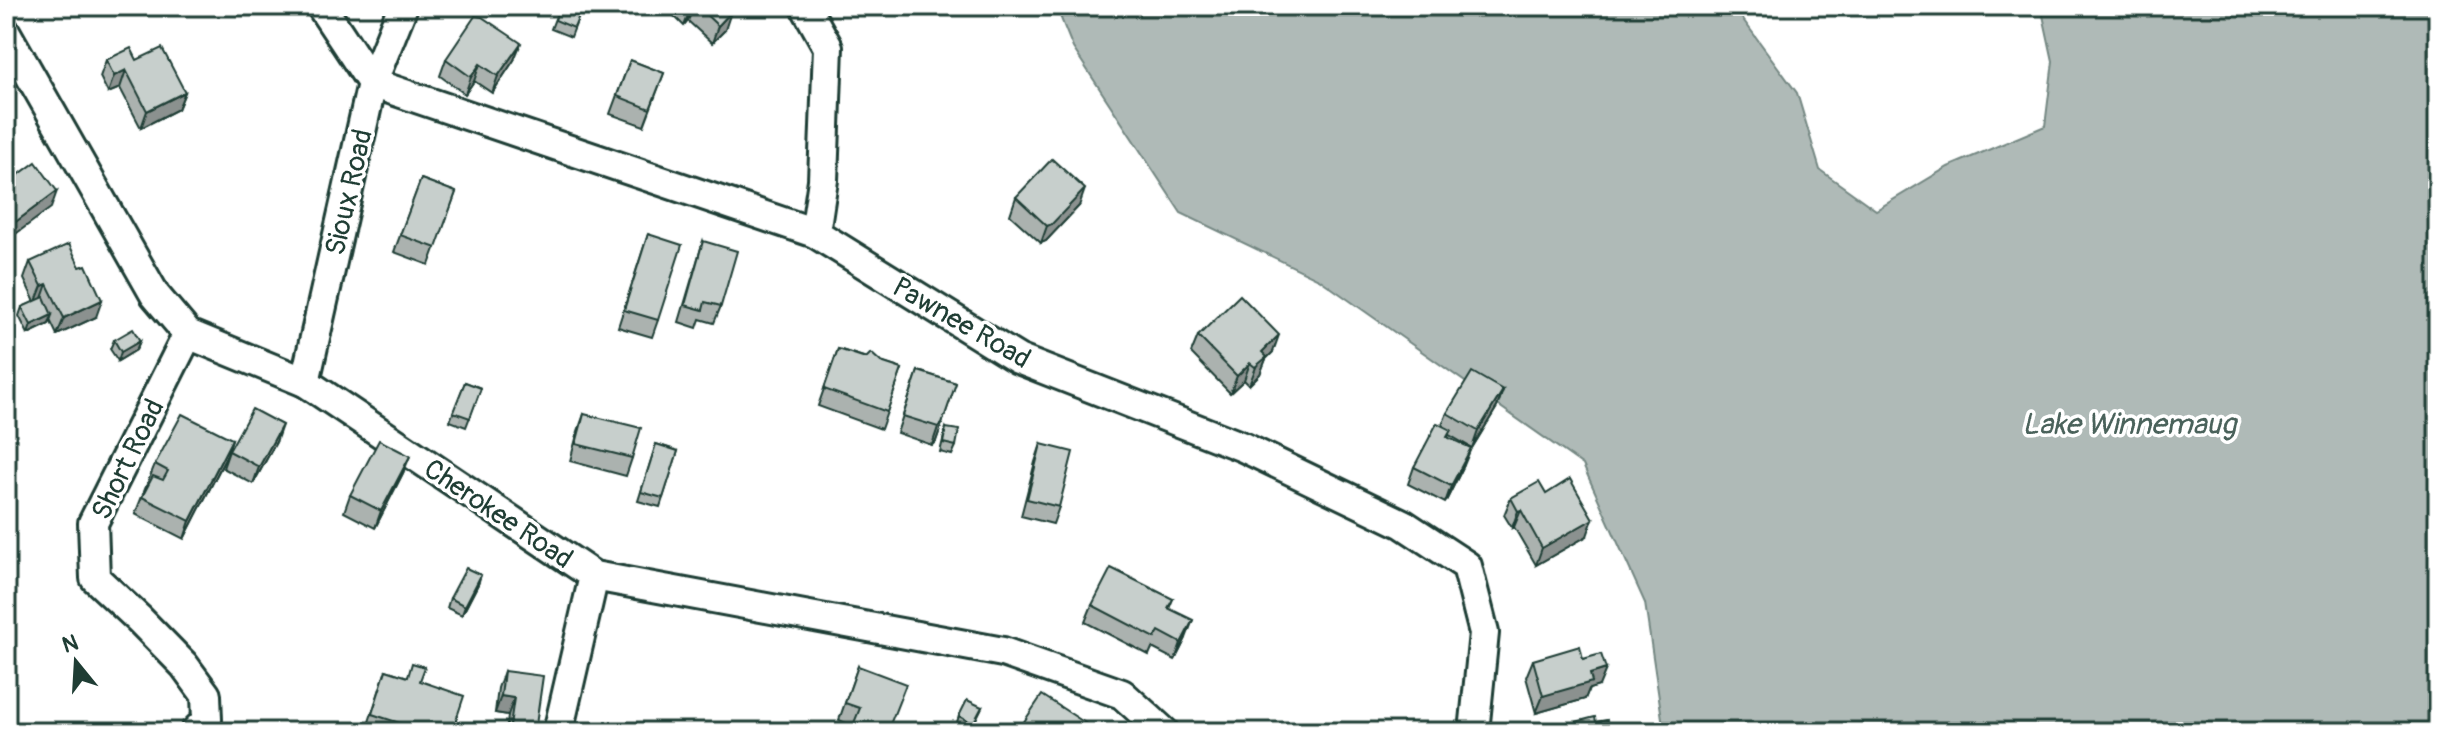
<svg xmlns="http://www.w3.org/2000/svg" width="2444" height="738" viewBox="0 0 2444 738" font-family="Pangolin,sans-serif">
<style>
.water{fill:#afbab7;stroke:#758883;stroke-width:2}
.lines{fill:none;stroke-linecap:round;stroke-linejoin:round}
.minor-casing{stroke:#1f3d34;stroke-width:34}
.minor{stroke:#fff;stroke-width:28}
.wall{fill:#abb2af;stroke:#1f3d34;stroke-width:2}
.shaded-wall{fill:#8b918f;stroke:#1f3d34;stroke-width:2}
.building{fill:#c7cfcc;stroke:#1f3d34;stroke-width:2}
.labels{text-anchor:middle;stroke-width:7;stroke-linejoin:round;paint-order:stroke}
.street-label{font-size:28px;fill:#1f3d34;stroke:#fff}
.water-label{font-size:30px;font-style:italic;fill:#4a625b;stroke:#fff}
</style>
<rect width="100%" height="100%" fill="#fff"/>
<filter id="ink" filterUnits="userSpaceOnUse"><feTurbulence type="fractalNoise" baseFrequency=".0125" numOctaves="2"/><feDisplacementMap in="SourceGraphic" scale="16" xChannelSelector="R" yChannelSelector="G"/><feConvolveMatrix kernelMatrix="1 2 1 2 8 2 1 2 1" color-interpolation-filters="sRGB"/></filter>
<g filter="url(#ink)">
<!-- water -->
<polygon class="water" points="1056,6 1733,6 1797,93 1820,170 1876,210 1948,167 2045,126 2053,61 2041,6 2438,6 2438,732 1664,732 1645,603 1583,465 1319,279 1181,213 1073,48"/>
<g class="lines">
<defs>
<g id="minor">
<polyline points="321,6 372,83 815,233 1018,359 1243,447 1403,524 1467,566 1484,633 1474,732"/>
<polyline points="805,6 828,47 823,180 815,233"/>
<polyline points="6,33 155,295 188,334 305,382 594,576 1003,652 1122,694 1164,732"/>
<polyline points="188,334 93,523 95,578 139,619 184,665 206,695 207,720 195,732"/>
<polyline points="305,382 372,83 403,6"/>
<polyline points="558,732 594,576"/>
</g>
</defs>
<!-- minor casing -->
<use href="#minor" class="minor-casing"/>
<!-- minor -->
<use href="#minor" class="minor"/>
</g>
<!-- wall -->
<g class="wall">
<polygon points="664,6 726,6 725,30 712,43 688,21 684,26"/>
<polygon points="559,8 579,16 571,37 551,29"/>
<polygon points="446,59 514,60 492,93 474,81 465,94 440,76"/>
<polygon points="106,60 137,60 185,92 178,109 141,128 120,88 108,93 100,77"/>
<polygon points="630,60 664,73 644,126 610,114"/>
<polygon points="421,179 456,192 429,265 394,252"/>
<polygon points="1016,197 1079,206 1046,241 1041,243 1010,215"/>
<polygon points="648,234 658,320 652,337 618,327"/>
<polygon points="703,241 721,306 714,323 700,319 697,328 679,322"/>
<polygon points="30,262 96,317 57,335 50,320 49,324 28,334 19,316 22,307 35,302 24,279"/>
<polygon points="1198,336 1273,352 1266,359 1260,374 1249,385 1244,380 1230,393 1191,353"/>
<polygon points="114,340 140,341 136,350 118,361 110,349"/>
<polygon points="838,349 902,369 881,429 818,406"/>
<polygon points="918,371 956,383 936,441 932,445 897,433"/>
<polygon points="465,382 481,388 466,427 450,421"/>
<polygon points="1503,390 1497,407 1472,448 1449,435 1448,437 1464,465 1445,503 1408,484 1414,467 1442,425 1447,413"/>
<polygon points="584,414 632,458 626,476 570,461 578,431"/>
<polygon points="946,428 956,446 952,455 940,452"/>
<polygon points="232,439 226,457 184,539 135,514 155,464"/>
<polygon points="276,442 253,484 223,468 229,451"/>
<polygon points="656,444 678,451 660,507 638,501"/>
<polygon points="1041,444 1059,507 1053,524 1021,516 1035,462"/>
<polygon points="403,473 375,528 344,512 350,495"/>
<polygon points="1546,494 1587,536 1536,565 1514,527 1512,528 1504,515 1511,498"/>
<polygon points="478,584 462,615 447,608 450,598"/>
<polygon points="1173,599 1169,609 1186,638 1175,660 1152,648 1149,655 1085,622 1092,605"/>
<polygon points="1583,659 1599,686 1589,689 1585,699 1536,713 1526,677 1533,660"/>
<polygon points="858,666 887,732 851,732 853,726 839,720"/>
<polygon points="386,670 420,681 452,732 369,732 366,731"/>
<polygon points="504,671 535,732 506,732 508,715 495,713 498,688"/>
<polygon points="982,707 970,732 956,725 959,716"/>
</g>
<!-- shaded-wall -->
<g class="shaded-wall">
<polygon points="693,6 694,6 688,21 684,26 691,8"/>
<polygon points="731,12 725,30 712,43 718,26"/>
<polygon points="521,43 514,60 492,93 498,76"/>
<polygon points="480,64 474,81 465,94 471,77"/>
<polygon points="126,70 120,88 108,93 114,76"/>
<polygon points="185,92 178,109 141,128 147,111"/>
<polygon points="13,158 10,167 6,170 6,164"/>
<polygon points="1085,189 1079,206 1046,241 1041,243 1047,226"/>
<polygon points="57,191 51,208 6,241 6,229"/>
<polygon points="47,284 41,301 35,304 42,286"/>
<polygon points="102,300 96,317 57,335 64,318"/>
<polygon points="52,315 49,324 28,334 31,325"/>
<polygon points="1279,335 1273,352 1266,359 1260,374 1249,385 1262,352"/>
<polygon points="140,341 136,350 118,361 121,352"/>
<polygon points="1250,363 1244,380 1230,393 1237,376"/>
<polygon points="1503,390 1497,407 1472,448 1478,431"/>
<polygon points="942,424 936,441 932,445 938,427"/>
<polygon points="282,425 276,442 253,484 259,467"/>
<polygon points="232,439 226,457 184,539 190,521"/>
<polygon points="1471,448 1464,465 1445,503 1451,486"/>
<polygon points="410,456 403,473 375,528 381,511"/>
<polygon points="1521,510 1514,527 1512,528 1518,511"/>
<polygon points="1593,519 1587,536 1536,565 1542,548"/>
<polygon points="481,575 478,584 462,615 465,606"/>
<polygon points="1193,620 1186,638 1175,660 1181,643"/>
<polygon points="1606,669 1599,686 1589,689 1585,699 1536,713 1543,696 1590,674"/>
<polygon points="501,696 514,698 508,715 495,713"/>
</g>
<!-- building -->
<g class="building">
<polygon points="697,6 724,6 731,12 718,26"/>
<polygon points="559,8 579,16 574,28 555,20"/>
<polygon points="475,16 482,17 521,43 498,76 480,64 471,77 446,59"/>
<polygon points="131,48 137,60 162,48 185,92 147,111 126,70 114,76 106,60"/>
<polygon points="630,60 664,73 650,109 617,96"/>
<polygon points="6,149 13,158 6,164"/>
<polygon points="1052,159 1085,189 1052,224 1047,226 1016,197"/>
<polygon points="36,162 57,191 6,229 6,184"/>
<polygon points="421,179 456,192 436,248 400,235"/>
<polygon points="648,234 682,245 658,320 624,310"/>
<polygon points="703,241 737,251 721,306 705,302 703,310 685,305"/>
<polygon points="69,244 80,267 86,265 102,300 64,318 47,284 42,286 30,262"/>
<polygon points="1240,295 1279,335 1262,352 1267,357 1255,367 1250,363 1237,376 1198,336"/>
<polygon points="44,297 52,315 31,325 22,307"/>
<polygon points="133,329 140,341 121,352 114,340"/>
<polygon points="838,349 866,358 871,353 881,362 902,369 887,412 824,389"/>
<polygon points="918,371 956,383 942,424 938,427 903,416"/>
<polygon points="1472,372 1503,390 1478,431 1447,413"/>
<polygon points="465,382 481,388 470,418 453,412"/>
<polygon points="252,409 282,425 259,467 229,451"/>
<polygon points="182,414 232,439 190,521 142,497 153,476 163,480 168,471 155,464"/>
<polygon points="584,414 641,428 632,458 576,444"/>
<polygon points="1437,423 1451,430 1447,437 1471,448 1451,486 1414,467"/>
<polygon points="946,428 959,430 956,446 943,443"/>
<polygon points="379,440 410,456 381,511 350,495"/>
<polygon points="656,444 678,451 663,498 641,492"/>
<polygon points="1041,444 1073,452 1059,507 1027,499"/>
<polygon points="1570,479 1593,519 1542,548 1521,510 1518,511 1511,498 1539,482 1546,494"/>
<polygon points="466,568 481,575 465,606 450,598"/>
<polygon points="1111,568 1173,599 1168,608 1193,620 1181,643 1159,631 1155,638 1092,605"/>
<polygon points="1580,646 1583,659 1601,654 1606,669 1590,674 1592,682 1543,696 1533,660"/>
<polygon points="412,663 425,667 420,681 464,696 452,732 427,732 372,714 386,670 408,677"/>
<polygon points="858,666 906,684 887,732 878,732 854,723 860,708 845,703"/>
<polygon points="504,671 543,676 535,732 509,732 514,698 501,696"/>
<polygon points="1042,695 1099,732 1017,732"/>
<polygon points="967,700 982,707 973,724 959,716"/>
<polygon points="1595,717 1596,722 1607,720 1610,732 1553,732 1552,728"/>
<polygon points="310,724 328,732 306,732"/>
</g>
</g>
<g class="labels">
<!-- street labels -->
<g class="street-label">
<text transform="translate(348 192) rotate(-77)" y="10">Sioux Road</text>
<text transform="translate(962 322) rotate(30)" y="10">Pawnee Road</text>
<text transform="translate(127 459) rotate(-64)" y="10">Short Road</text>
<text transform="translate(499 513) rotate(34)" y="10">Cherokee Road</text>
</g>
<!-- water labels -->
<g class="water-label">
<text x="2129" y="434">Lake Winnemaug</text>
</g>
</g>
<!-- margin -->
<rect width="2444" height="738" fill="none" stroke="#fff" stroke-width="32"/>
<rect x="16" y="16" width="2412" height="706" fill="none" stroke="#1f3d34" stroke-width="3" filter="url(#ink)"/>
<!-- north arrow -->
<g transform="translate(76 662) rotate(342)" stroke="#ffffff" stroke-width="6" paint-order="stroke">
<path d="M0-6L14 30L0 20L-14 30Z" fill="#1f3d34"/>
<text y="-12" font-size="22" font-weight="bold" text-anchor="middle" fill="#1f3d34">N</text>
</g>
</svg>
